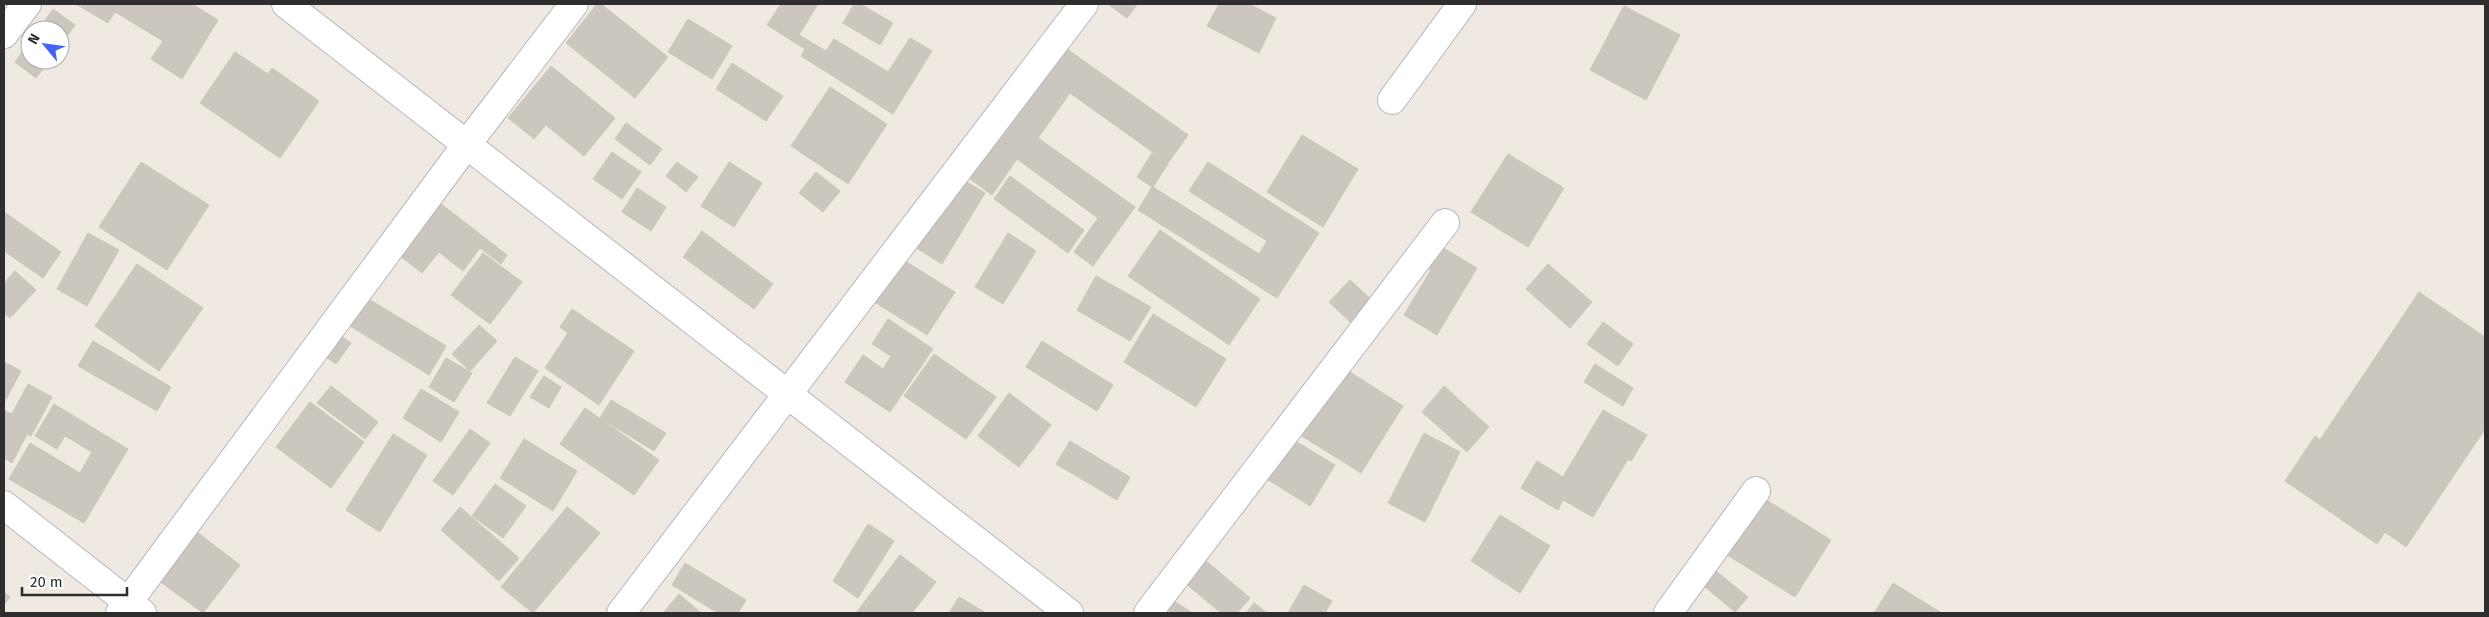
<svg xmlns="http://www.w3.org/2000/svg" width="2489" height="617" viewBox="0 0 2489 617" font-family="'Fira Sans',sans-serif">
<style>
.building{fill:#cbc7bf;stroke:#cbc5ba}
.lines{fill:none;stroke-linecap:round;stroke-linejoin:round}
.street-casing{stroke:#b4b7c1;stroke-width:30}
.street{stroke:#fff;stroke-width:28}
</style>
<rect width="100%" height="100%" fill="#efe9e1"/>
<!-- building -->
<g class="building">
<polygon points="76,4 192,4 218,20 182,79 151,59 163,41 115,12 108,23"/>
<polygon points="597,4 601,4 668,57 635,98 566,43"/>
<polygon points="781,4 818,4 799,35 826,51 834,39 888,72 910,38 932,51 893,114 801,56 805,49 767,25"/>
<polygon points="854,4 860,4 893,23 880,45 843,23"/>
<polygon points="1108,4 1135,4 1137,5 1127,18"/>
<polygon points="1219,4 1249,4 1276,18 1259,53 1207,26"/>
<polygon points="1624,6 1680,35 1646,100 1590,70"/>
<polygon points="53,9 75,25 60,46 60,30 38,30"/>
<polygon points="688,19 732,46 712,79 668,52"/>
<polygon points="30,41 30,60 50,60 36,78 15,62"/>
<polygon points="1060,44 1188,135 1168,163 1070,93 1038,138 1135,207 1093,266 1074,252 1098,218 1017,159 992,195 966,176"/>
<polygon points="235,52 268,74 272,68 319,101 280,158 200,103"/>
<polygon points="732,63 783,96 766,121 716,89"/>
<polygon points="551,66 615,118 584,156 546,125 534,139 508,118"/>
<polygon points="830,87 887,124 848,184 791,146"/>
<polygon points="626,123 662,149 650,165 615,139"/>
<polygon points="1302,135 1358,169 1323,227 1267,192"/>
<polygon points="612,152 641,172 622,199 593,179"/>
<polygon points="1152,153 1168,164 1153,187 1259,254 1267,241 1189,191 1208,162 1319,233 1277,298 1138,210 1152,187 1137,177"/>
<polygon points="1508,154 1564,188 1528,247 1471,212"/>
<polygon points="141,162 209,205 167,270 99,227"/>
<polygon points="677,162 698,177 686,192 666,176"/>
<polygon points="729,162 762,183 734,227 701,206"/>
<polygon points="816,172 840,191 823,212 799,193"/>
<polygon points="955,175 985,193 942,264 912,245"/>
<polygon points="1010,176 1084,230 1068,253 994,199"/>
<polygon points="637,188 666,207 651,231 622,212"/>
<polygon points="432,197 507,255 501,264 480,248 463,271 439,252 422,273 392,250"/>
<polygon points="4,212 61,252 43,278 4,251"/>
<polygon points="1160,230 1260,299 1229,345 1128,276"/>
<polygon points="702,231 773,284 754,309 683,257"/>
<polygon points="88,233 119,250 87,306 57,289"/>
<polygon points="1008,233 1036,251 1003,304 975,287"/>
<polygon points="1423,236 1477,268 1437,335 1404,315 1431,270 1410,258"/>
<polygon points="483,253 522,282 490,324 451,295"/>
<polygon points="900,258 955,292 927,335 873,301"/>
<polygon points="137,264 203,308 159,371 95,326"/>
<polygon points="1548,264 1592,302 1570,328 1526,289"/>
<polygon points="15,271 36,290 10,318 4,313 4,283"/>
<polygon points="1096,276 1151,307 1130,341 1077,310"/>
<polygon points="1350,280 1374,302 1352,324 1329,302"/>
<polygon points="2419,292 2485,337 2485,429 2406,547 2385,532 2377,544 2285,481 2315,436 2320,440"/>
<polygon points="359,293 446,346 429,375 342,321"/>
<polygon points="572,309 634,351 599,405 545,368 568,333 560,327"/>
<polygon points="1153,314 1226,359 1196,407 1124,362"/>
<polygon points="888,319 933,349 890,412 845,382 863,355 883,369 891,356 872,344"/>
<polygon points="1603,322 1633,344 1618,366 1587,344"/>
<polygon points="479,325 497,341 470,371 452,354"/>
<polygon points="331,329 351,343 336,364 316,350"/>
<polygon points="93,341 171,387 157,411 78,366"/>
<polygon points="1042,341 1113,385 1097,411 1026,367"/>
<polygon points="934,354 996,397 966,439 904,396"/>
<polygon points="515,357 538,371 510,416 487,403"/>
<polygon points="446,358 472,373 454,402 429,387"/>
<polygon points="4,362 21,371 4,403"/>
<polygon points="1595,364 1633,388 1623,406 1584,382"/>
<polygon points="1339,365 1403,406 1361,473 1297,433"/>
<polygon points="544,376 561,387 549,408 530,397"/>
<polygon points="28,384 52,397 31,436 27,434 12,463 4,458 4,410 12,414"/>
<polygon points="331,386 378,422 365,439 317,403"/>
<polygon points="1444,386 1489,427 1467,452 1422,412"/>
<polygon points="421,389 459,412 441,442 403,418"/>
<polygon points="1009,393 1051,425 1019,467 978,436"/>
<polygon points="611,400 666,433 654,451 600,418"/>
<polygon points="310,402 364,442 331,488 276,447"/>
<polygon points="54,404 128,449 84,523 9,479 30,443 80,473 92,452 65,436 57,449 35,436"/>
<polygon points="585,408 659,460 634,495 560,444"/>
<polygon points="1603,410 1647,435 1631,461 1628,459 1593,517 1563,500 1558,510 1521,488 1537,461 1563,477"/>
<polygon points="470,429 490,443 453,495 433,481"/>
<polygon points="1424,433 1460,452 1425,522 1388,503"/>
<polygon points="393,434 427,455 380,532 346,510"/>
<polygon points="1287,436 1335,465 1310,506 1262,476"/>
<polygon points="524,439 577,471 553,511 500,478"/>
<polygon points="1070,441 1130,477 1117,500 1056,464"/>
<polygon points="495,484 526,506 503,538 472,516"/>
<polygon points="1752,491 1831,540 1795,597 1716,548"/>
<polygon points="460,507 519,558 499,581 441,530"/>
<polygon points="567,507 600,533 533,613 501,587"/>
<polygon points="1500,515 1550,546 1520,593 1471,561"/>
<polygon points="868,524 894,541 858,598 833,581"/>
<polygon points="193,529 240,565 203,613 155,578"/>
<polygon points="900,555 936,582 912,613 856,613"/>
<polygon points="1205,560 1250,598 1237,613 1221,613 1185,583"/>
<polygon points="685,563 746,600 738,613 718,613 672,585"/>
<polygon points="1716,571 1748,597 1735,612 1704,586"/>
<polygon points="1893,583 1940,612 1939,613 1874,613"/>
<polygon points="1304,585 1332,601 1325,613 1288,613"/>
<polygon points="4,592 10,597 4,605"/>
<polygon points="679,594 701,613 663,613"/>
<polygon points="1165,595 1192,613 1153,613"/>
<polygon points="959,597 986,613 949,613"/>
<polygon points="1254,603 1267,613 1246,613"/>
</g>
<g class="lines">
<defs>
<g id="street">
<polyline points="286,4 1069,613"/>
<polyline points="4,34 27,4"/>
<polyline points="1392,100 1462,4"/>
<polyline points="4,505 142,613"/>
<polyline points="120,613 467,144 574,4"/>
<polyline points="621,613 1084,4"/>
<polyline points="1148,613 1445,223"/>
<polyline points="1668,613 1756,491"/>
</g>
</defs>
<!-- street casing -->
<use href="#street" class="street-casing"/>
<!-- street -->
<use href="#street" class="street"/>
</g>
<!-- border -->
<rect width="2489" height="617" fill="none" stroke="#2e2e2e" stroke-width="10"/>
<!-- north arrow -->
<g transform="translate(45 45) rotate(299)"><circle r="24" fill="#ffffff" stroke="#ababab"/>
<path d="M0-4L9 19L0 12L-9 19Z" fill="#4264fb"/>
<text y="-8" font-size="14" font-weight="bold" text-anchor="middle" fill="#2e2e2e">N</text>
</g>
<!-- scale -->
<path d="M22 587v8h105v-8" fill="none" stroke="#2e2e2e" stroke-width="2.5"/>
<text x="30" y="587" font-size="15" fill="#2e2e2e" stroke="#ffffff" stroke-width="4" paint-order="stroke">20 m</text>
</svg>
